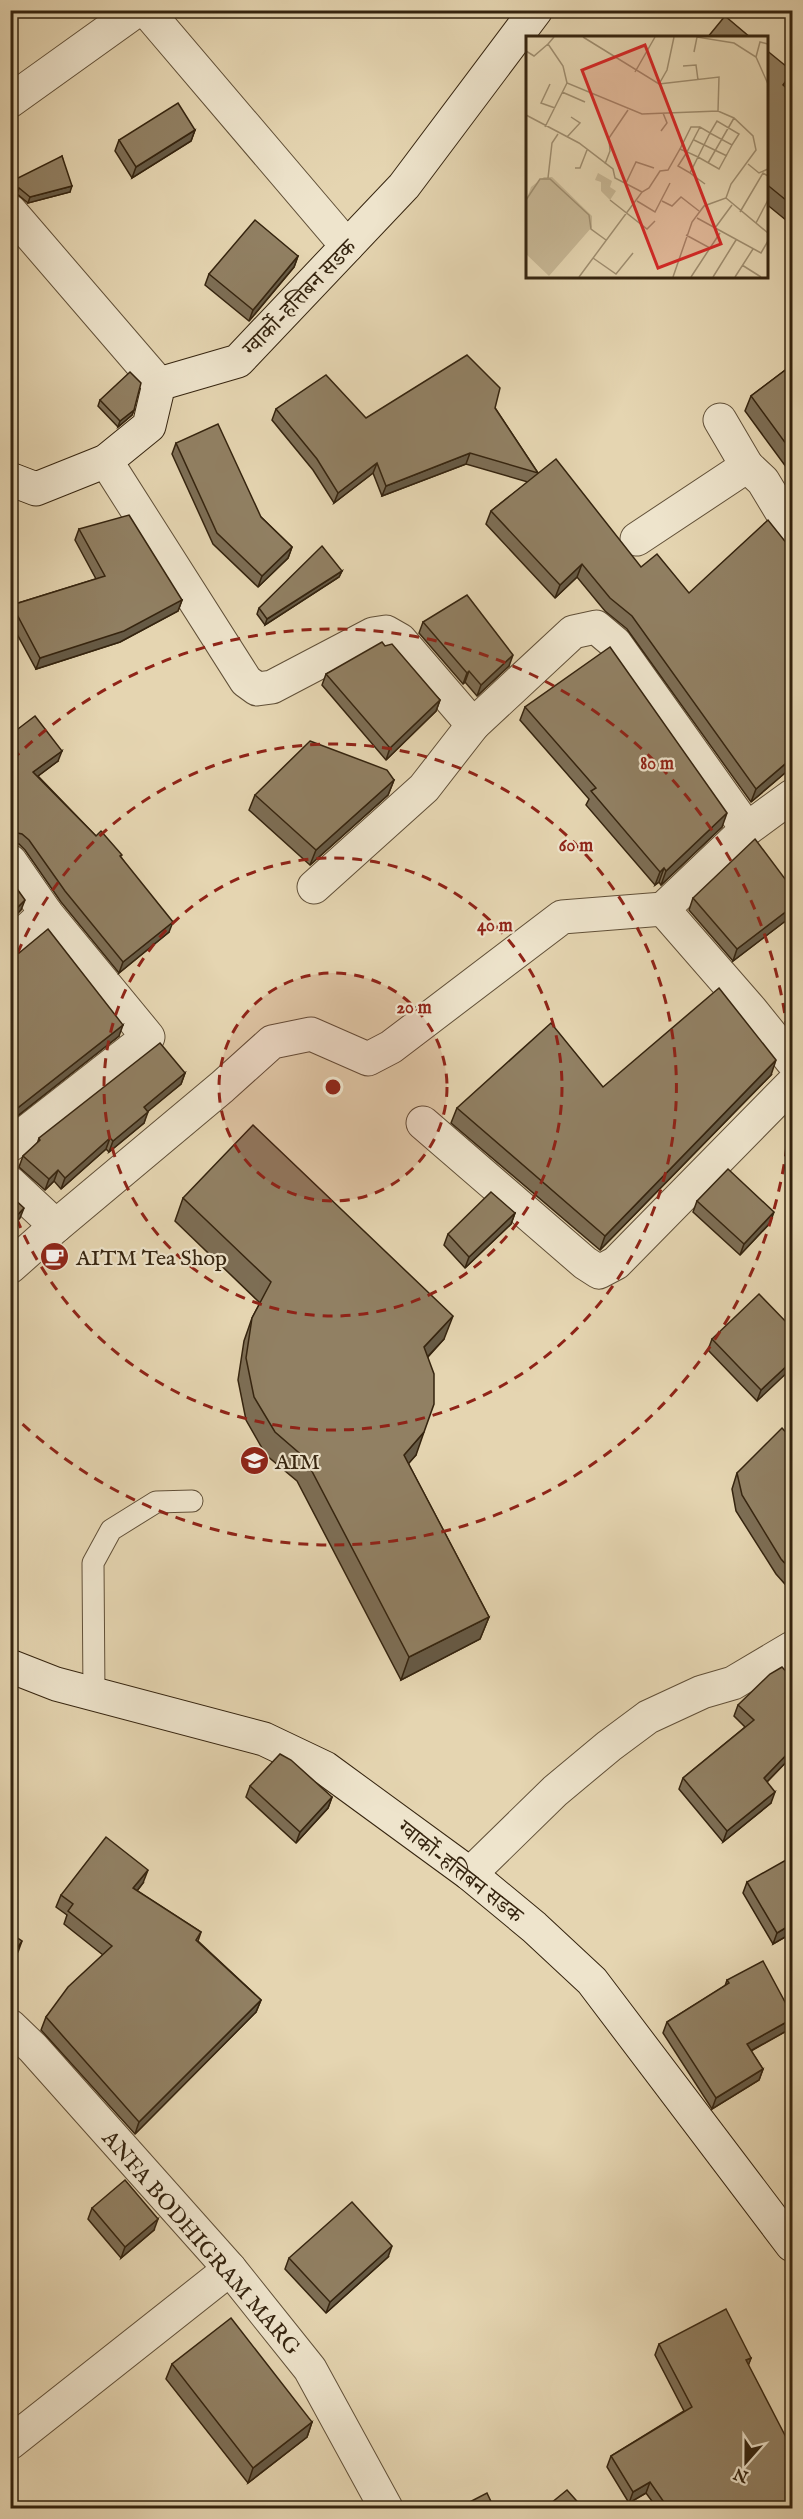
<svg xmlns="http://www.w3.org/2000/svg" width="803" height="2519" viewBox="0 0 803 2519" font-family="'IM FELL English','Noto Serif Devanagari',serif">
<style>
.lines{fill:none;stroke-linecap:round;stroke-linejoin:round}
.lane-casing{stroke:#615038;stroke-width:23}
.street-casing{stroke:#615038;stroke-width:35}
.secondary-casing{stroke:#35240f;stroke-width:35}
.lane{stroke:#eee4cc;stroke-width:21}
.street{stroke:#eee4cc;stroke-width:33}
.secondary{stroke:#eee4cc;stroke-width:33}
.wall{fill:#7d6e55;stroke:#35240f;stroke-width:1.5}
.shaded-wall{fill:#665a45;stroke:#35240f;stroke-width:1.5}
.building{fill:#918063;stroke:#35240f;stroke-width:1.5}
.ring{fill:none;stroke:#8f2418;stroke-width:3;stroke-dasharray:10 8}
.labels{text-anchor:middle;stroke-width:4.5;stroke-linejoin:round;paint-order:stroke}
.street-label{font-size:22px;fill:#35240f;stroke:#eee4cc}
.poi-label{font-size:22px;fill:#35240f;stroke:#eee4cc;text-anchor:start}
.inset-road{fill:none;stroke:#9f8e70;stroke-width:1.5}
.view{fill:#d62828;fill-opacity:0.15;stroke:#d62828;stroke-width:3}
.inset-edge{fill:none;stroke:#35240f;stroke-width:3}
.centre{fill:#8f2418;stroke:#eee4cc;stroke-width:3}
.ring-label{font-size:18px;text-anchor:middle;font-weight:bold;fill:#8f2418;stroke:#eee4cc;stroke-width:4.5;stroke-linejoin:round;paint-order:stroke}
</style>
<rect width="100%" height="100%" fill="#e5d5b1"/>
<filter id="stains"><feTurbulence type="fractalNoise" baseFrequency=".00333" numOctaves="4"/><feColorMatrix values="0 0 0 0 .2 0 0 0 0 .09 0 0 0 0 .02 0 0 0 .5 -.17"/></filter>
<radialGradient id="worn" r=".72"><stop offset=".6" stop-color="#630" stop-opacity="0"/><stop offset="1" stop-color="#630" stop-opacity=".3"/></radialGradient>
<g class="lines">
<defs>
<polyline id="lane" points="94,1695 93,1563 111,1530 156,1502 192,1501"/>
<g id="street">
<polyline points="146,10 347,246"/>
<polyline points="10,101 137,10"/>
<polyline points="10,211 159,384"/>
<polyline points="720,420 747,466"/>
<polyline points="106,461 246,681 257,689 272,687 373,634 386,632 400,640 473,725"/>
<polyline points="637,539 747,466 763,481 792,529"/>
<polyline points="10,861 46,913"/>
<polyline points="314,887 424,788 473,725 573,632 596,627 615,643 747,829"/>
<polyline points="663,909 751,1010 792,1061"/>
<polyline points="10,946 46,913 148,1037 10,1145"/>
<polyline points="423,1123 585,1263 599,1272 616,1263 792,1084"/>
<polyline points="10,1183 56,1226 222,1087 272,1042 311,1034 368,1059 391,1047 562,917 663,909 747,829 792,796"/>
<polyline points="10,1267 56,1226"/>
<polyline points="470,1874 555,1791 609,1746 648,1717 702,1692 733,1683 792,1648"/>
<polyline points="10,2026 33,2048 230,2269 310,2369 386,2508"/>
<polyline points="10,2443 230,2269"/>
</g>
<g id="secondary">
<polyline points="10,479 36,489 106,461 149,426 159,384 238,361 404,186 536,10"/>
<polyline points="10,1666 56,1684 264,1739 325,1768 470,1874 534,1927 592,1981 792,2245"/>
</g>
</defs>
<!-- lane casing -->
<use href="#lane" class="lane-casing"/>
<!-- street casing -->
<use href="#street" class="street-casing"/>
<!-- secondary casing -->
<use href="#secondary" class="secondary-casing"/>
<!-- lane -->
<use href="#lane" class="lane"/>
<!-- street -->
<use href="#street" class="street"/>
<!-- secondary -->
<use href="#secondary" class="secondary"/>
</g>
<!-- wall -->
<g class="wall">
<polygon points="765,49 788,87 787,89 792,93 792,225 765,203"/>
<polygon points="195,130 191,141 132,178 115,151 119,140"/>
<polygon points="62,156 70,192 28,203 17,194 10,193"/>
<polygon points="298,256 294,267 249,321 205,285 209,274"/>
<polygon points="792,365 792,475 745,411 751,396"/>
<polygon points="100,400 134,410 132,415 118,427 98,406"/>
<polygon points="495,408 538,473 792,767 751,802 627,629 605,611 577,577 555,598 486,524 491,511 528,482 466,464 382,496 373,473 334,503 313,470 272,420 276,409 366,418"/>
<polygon points="176,443 261,517 292,547 288,558 258,587 213,544 172,454"/>
<polygon points="79,529 182,600 178,611 120,642 36,669 10,621 10,608 12,605 96,579 75,540"/>
<polygon points="342,571 339,577 265,625 257,614 259,608"/>
<polygon points="423,622 509,666 477,696 465,682 463,684 419,633"/>
<polygon points="385,646 440,700 436,711 386,760 322,685 326,674"/>
<polygon points="525,707 722,827 661,885 659,882 655,885 586,805 589,799 520,720"/>
<polygon points="10,735 58,761 38,776 96,836 121,857 169,932 119,973 61,902 25,850 19,844 10,843"/>
<polygon points="394,780 388,795 310,865 249,810 255,795"/>
<polygon points="792,873 792,916 733,961 689,910 693,898 785,879"/>
<polygon points="10,953 119,1036 11,1121"/>
<polygon points="185,1073 181,1084 147,1111 144,1123 109,1152 106,1149 61,1189 54,1181 45,1190 19,1167 23,1156 37,1144 39,1138"/>
<polygon points="771,1075 600,1250 451,1123 457,1108 603,1087"/>
<polygon points="183,1198 444,1339 428,1357 416,1455 408,1463 489,1617 480,1639 401,1680 297,1481 266,1455 246,1420 238,1380 244,1341 252,1318 260,1303 175,1221"/>
<polygon points="697,1201 770,1223 740,1255 693,1212"/>
<polygon points="515,1213 511,1224 465,1268 444,1245 448,1234"/>
<polygon points="792,1328 757,1401 708,1350 712,1339"/>
<polygon points="792,1439 792,1592 776,1574 736,1511 732,1489 737,1473"/>
<polygon points="792,1678 792,1756 767,1782 771,1803 723,1842 679,1789 683,1778 745,1727 734,1716 738,1705"/>
<polygon points="250,1786 332,1797 328,1808 296,1843 246,1797"/>
<polygon points="747,1882 792,1933 773,1944 743,1893"/>
<polygon points="143,1883 137,1891 201,1932 198,1941 261,2000 256,2012 135,2134 41,2030 46,2017 103,1955 64,1924 67,1915 56,1907 61,1895"/>
<polygon points="727,1980 790,2029 751,2051 763,2069 759,2080 712,2109 663,2033 667,2022 725,1986"/>
<polygon points="92,2208 154,2230 121,2258 88,2219"/>
<polygon points="388,2257 326,2313 285,2269 289,2258"/>
<polygon points="659,2344 751,2358 748,2365 792,2508 657,2508 646,2493 629,2503 607,2467 611,2456 684,2411 655,2355"/>
<polygon points="172,2364 312,2422 307,2437 248,2483 166,2379"/>
</g>
<!-- shaded-wall -->
<g class="shaded-wall">
<polygon points="792,73 788,87 777,101 783,85"/>
<polygon points="195,130 191,141 132,178 136,167"/>
<polygon points="72,186 70,192 28,203 30,197"/>
<polygon points="10,187 19,188 17,194 10,193"/>
<polygon points="298,256 294,267 249,321 253,310"/>
<polygon points="134,410 132,415 118,427 120,421"/>
<polygon points="470,453 466,464 382,496 386,486"/>
<polygon points="377,463 373,473 334,503 338,493"/>
<polygon points="292,547 288,558 258,587 262,576"/>
<polygon points="582,564 577,577 555,598 560,585"/>
<polygon points="342,571 339,577 265,625 267,619"/>
<polygon points="182,600 178,611 120,642 36,669 40,658"/>
<polygon points="513,655 509,666 477,696 481,685"/>
<polygon points="469,671 465,682 463,684 467,673"/>
<polygon points="440,700 436,711 386,760 390,748"/>
<polygon points="62,751 58,761 30,782 33,772"/>
<polygon points="792,758 792,767 751,802 756,789"/>
<polygon points="394,780 388,795 310,865 316,850"/>
<polygon points="727,813 722,827 661,885 666,871"/>
<polygon points="664,868 659,882 655,885 660,872"/>
<polygon points="25,900 21,910 10,921 10,915"/>
<polygon points="792,907 792,916 733,961 737,949"/>
<polygon points="173,922 169,932 119,973 123,962"/>
<polygon points="123,1025 119,1036 11,1121 15,1110"/>
<polygon points="776,1060 771,1075 600,1250 605,1236"/>
<polygon points="185,1073 181,1084 140,1118 144,1107"/>
<polygon points="148,1112 144,1123 109,1152 113,1141"/>
<polygon points="110,1138 106,1149 61,1189 65,1178"/>
<polygon points="58,1170 54,1181 45,1190 49,1179"/>
<polygon points="24,1208 20,1218 10,1229 10,1223"/>
<polygon points="774,1212 770,1223 740,1255 744,1244"/>
<polygon points="515,1213 511,1224 465,1268 469,1257"/>
<polygon points="453,1316 444,1339 416,1369 424,1347"/>
<polygon points="792,1361 792,1368 757,1401 761,1390"/>
<polygon points="424,1432 416,1455 396,1478 404,1455"/>
<polygon points="489,1617 480,1639 401,1680 409,1657"/>
<polygon points="792,1749 792,1756 760,1789 764,1778"/>
<polygon points="775,1792 771,1803 723,1842 727,1831"/>
<polygon points="332,1797 328,1808 296,1843 300,1832"/>
<polygon points="148,1870 143,1883 129,1901 133,1888"/>
<polygon points="792,1924 792,1933 773,1944 777,1933"/>
<polygon points="22,1941 18,1952 10,1964 10,1959"/>
<polygon points="261,2000 256,2012 135,2134 139,2122"/>
<polygon points="792,2019 792,2023 790,2029 743,2055 747,2044"/>
<polygon points="763,2069 759,2080 712,2109 716,2098"/>
<polygon points="158,2219 154,2230 121,2258 125,2247"/>
<polygon points="392,2246 388,2257 326,2313 330,2302"/>
<polygon points="751,2358 747,2369 746,2360"/>
<polygon points="312,2422 307,2437 248,2483 253,2468"/>
<polygon points="650,2482 646,2493 629,2503 633,2492"/>
</g>
<!-- building -->
<g class="building">
<polygon points="725,16 751,38 707,38"/>
<polygon points="765,49 792,71 792,73 783,85 792,93 792,205 765,183"/>
<polygon points="178,103 195,130 136,167 119,140"/>
<polygon points="62,156 72,186 30,197 19,188 10,187 10,182"/>
<polygon points="255,220 298,256 253,310 209,274"/>
<polygon points="467,355 500,388 495,408 538,473 470,453 386,486 377,463 338,493 317,459 276,409 326,375 366,418"/>
<polygon points="792,365 792,452 751,396"/>
<polygon points="130,372 141,383 134,410 120,421 100,400"/>
<polygon points="218,424 261,517 292,547 262,576 217,533 176,443"/>
<polygon points="556,459 641,567 657,554 689,593 768,520 792,550 792,601 790,603 792,605 792,758 756,789 632,616 610,598 582,564 560,585 491,511"/>
<polygon points="129,515 182,600 124,631 40,658 12,605 105,576 79,529"/>
<polygon points="322,546 342,571 267,619 259,608"/>
<polygon points="467,595 513,655 481,685 469,671 467,673 423,622"/>
<polygon points="382,642 385,646 392,644 440,700 390,748 326,674"/>
<polygon points="610,647 727,813 666,871 664,868 660,872 591,791 596,788 525,707"/>
<polygon points="35,716 62,751 33,772 96,836 101,831 122,855 120,856 173,922 123,962 65,891 29,840 22,834 13,832 10,833 10,735"/>
<polygon points="310,741 387,770 394,780 316,850 255,795"/>
<polygon points="755,839 785,879 792,873 792,907 737,949 693,898"/>
<polygon points="10,879 25,900 10,915"/>
<polygon points="48,929 123,1025 15,1110 10,1105 10,953 19,953"/>
<polygon points="719,988 776,1060 605,1236 457,1108 551,1023 603,1087"/>
<polygon points="160,1043 185,1073 144,1107 148,1112 113,1141 110,1138 65,1178 58,1170 49,1179 23,1156 40,1140 39,1138"/>
<polygon points="253,1125 453,1316 424,1347 434,1374 434,1404 424,1432 404,1455 489,1617 409,1657 305,1458 275,1432 254,1397 246,1358 252,1318 271,1282 183,1198"/>
<polygon points="728,1169 774,1212 744,1244 697,1201"/>
<polygon points="491,1192 515,1213 469,1257 448,1234"/>
<polygon points="10,1195 24,1208 10,1223"/>
<polygon points="759,1294 792,1328 792,1361 761,1390 712,1339"/>
<polygon points="782,1428 792,1439 792,1571 781,1559 742,1495 737,1473"/>
<polygon points="782,1667 792,1678 792,1749 764,1778 775,1792 727,1831 683,1778 754,1720 738,1705 770,1674"/>
<polygon points="280,1754 291,1760 332,1797 300,1832 250,1786"/>
<polygon points="106,1837 148,1870 133,1888 201,1932 196,1940 261,2000 139,2122 46,2017 68,1987 112,1946 68,1911 73,1904 61,1895"/>
<polygon points="786,1860 792,1870 792,1924 777,1933 747,1882"/>
<polygon points="10,1933 22,1941 10,1959"/>
<polygon points="763,1961 792,2015 792,2019 747,2044 763,2069 716,2098 667,2022 729,1983 727,1980"/>
<polygon points="125,2180 158,2219 125,2247 92,2208"/>
<polygon points="352,2202 392,2246 330,2302 289,2258"/>
<polygon points="726,2309 751,2358 746,2360 789,2443 792,2441 792,2508 668,2508 650,2482 633,2492 611,2456 692,2407 659,2344"/>
<polygon points="231,2318 312,2422 253,2468 172,2364"/>
<polygon points="567,2490 583,2508 545,2508"/>
<polygon points="487,2493 494,2508 458,2508"/>
</g>
<!-- distance rings -->
<circle cx="333" cy="1087" r="114" fill="#8f2418" fill-opacity=".12"/>
<g class="ring">
<circle cx="333" cy="1087" r="114"/>
<circle cx="333" cy="1087" r="229"/>
<path d="M11 970A343 343 0 1 1 11 1204"/>
<path d="M12 760A458 458 0 1 1 12 1414"/>
</g>
<!-- icons -->
<defs>
<symbol id="cafe-disc" viewBox="-11 -11 22 22"><circle r="9.5" fill="#8f2418" stroke="#eee4cc"/><path d="M-5.5-4.5H6V0H3Q3 3.5 0 3.5H-2.5Q-5.5 3.5-5.5 0ZM3-3.2v2h1.7v-2ZM-6 4.5H4V6H-6Z" fill="#fff"/></symbol>
<symbol id="university-disc" viewBox="-11 -11 22 22"><circle r="9.5" fill="#8f2418" stroke="#eee4cc"/><path d="M0-5L7-2L0 1L-7-2ZM-4 1L0 2.5L4 1V4Q0 6-4 4Z" fill="#fff"/></symbol>
</defs>
<g fill-rule="evenodd">
<use href="#cafe-disc" x="38" y="1240" width="33" height="33"/>
<use href="#university-disc" x="238" y="1444" width="33" height="33"/>
</g>
<g class="labels">
<!-- street labels -->
<g class="street-label">
<text transform="translate(299 297) rotate(-46)" y="8">ग्वार्को-हत्तिबन सडक</text>
<text transform="translate(461 1871) rotate(38)" y="8">ग्वार्को-हत्तिबन सडक</text>
<text transform="translate(202 2242) rotate(49)" y="8">ANFA BODHIGRAM MARG</text>
</g>
<!-- poi labels -->
<g class="poi-label">
<text x="76" y="1265">AITM Tea Shop</text>
<text x="275" y="1469">AIM</text>
</g>
</g>
<!-- overview -->
<g transform="translate(526 36)">
<rect width="242" height="242" fill="#e5d5b1"/>
<path d="M72,137L86,145L84,151L90,155L84,164L75,155V146L69,144ZM18,141H26L66,180V191L23,240L0,218V165L5,151Z" fill="#c7b795"/>
<path class="inset-road" d="M28,1L22,8L37,30L41,47L116,78L192,75L208,82L227,100L230,114L205,148L200,162L178,170L166,186L147,241M57,1L133,48L193,41L192,75M0,15L8,20L22,8M168,16L171,1L208,7L230,21L242,48M230,21L234,6L242,8M157,30L170,29L172,44M109,36L129,1M24,48L15,67L29,72M133,48L141,34L148,1M36,56L59,66M0,79L53,107L87,133L89,142L116,156M19,91L41,47M135,95L141,87L137,77M41,101L54,87L45,81M168,104L201,120M154,113L165,91H174M182,127L208,82M79,128L84,115L83,102L102,74M222,128L233,137L242,133M49,132H54L61,114M164,137L179,148M22,142L26,107L32,98M100,147L110,126L128,132M200,162L242,197M0,164L14,143H24L63,179L65,193L80,204M84,164L121,193L129,185M111,165L129,176L144,147M136,165L146,170L155,161L173,175M214,176L237,137L242,140M171,182L235,217L242,205M230,187L242,164M189,192L206,169M160,199L184,212L165,241M184,212L194,197M67,222L90,238L107,217M216,229L235,241M53,241L116,156L123,152L134,135L142,134L154,113L161,116L152,130L164,137L184,97L206,109L213,98L191,85L184,97L174,91L161,116L172,121L193,133L206,109M187,241L210,204M209,241L227,213"/>
<path class="view" d="M119,9L195,208L132,232L56,34Z"/>
<rect width="242" height="242" class="inset-edge"/>
</g>
<circle cx="333" cy="1087" r="9" class="centre"/>
<g class="ring-label">
<text x="657" y="769">80 m</text>
<text x="576" y="851">60 m</text>
<text x="495" y="931">40 m</text>
<text x="414" y="1013">20 m</text>
</g>
<!-- margin -->
<rect width="803" height="2519" fill="none" stroke="#e5d5b1" stroke-width="36"/>
<rect x="12" y="12" width="779" height="2495" fill="none" stroke="#35240f" stroke-width="3"/>
<rect x="18" y="18" width="767" height="2483" fill="none" stroke="#35240f" stroke-width="1.5"/>
<!-- north arrow -->
<g transform="translate(746 2462) rotate(201)" stroke="#eee4cc" stroke-width="4.5" paint-order="stroke">
<path d="M0-4.5L10 22L0 15L-10 22Z" fill="#35240f"/>
<text y="-9" font-size="16" font-weight="bold" text-anchor="middle" fill="#35240f">N</text>
</g>
<rect width="100%" height="100%" filter="url(#stains)"/>
<rect width="100%" height="100%" fill="url(#worn)"/>
</svg>
